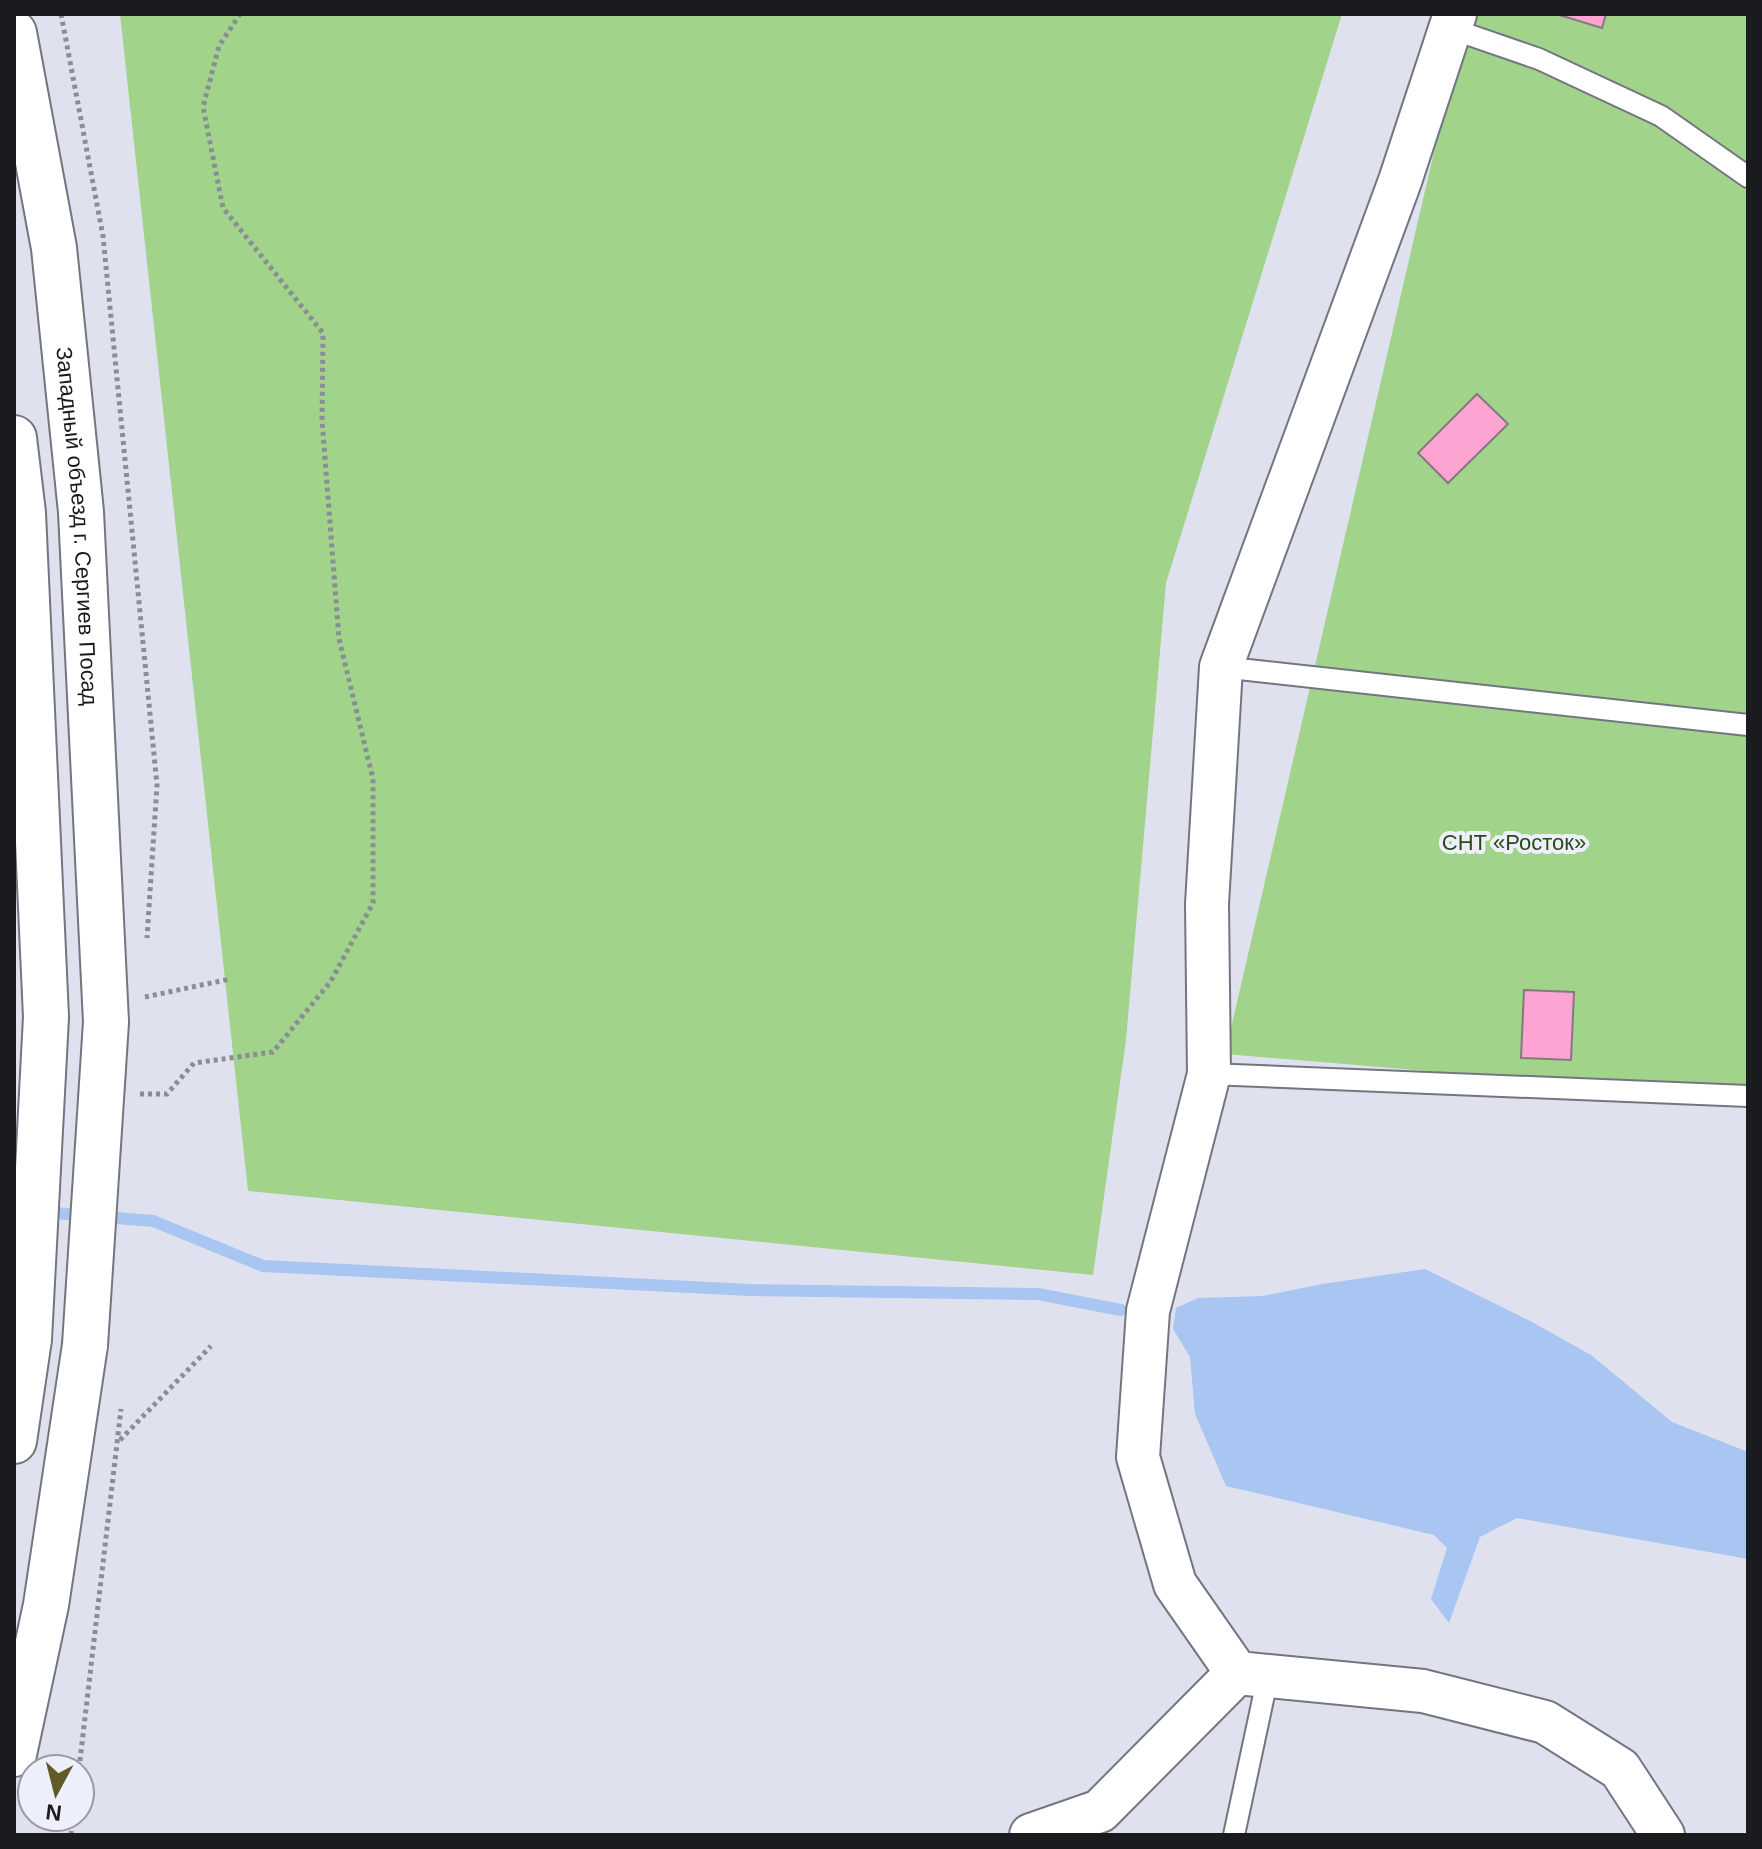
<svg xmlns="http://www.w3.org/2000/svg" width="1762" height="1849" viewBox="0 0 1762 1849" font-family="Helvetica,sans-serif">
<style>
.green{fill:#a1d38b}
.water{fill:#a9c5f2}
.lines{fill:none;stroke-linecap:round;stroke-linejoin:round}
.stream{stroke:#a9c5f2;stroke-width:12}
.building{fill:#fda4d2;stroke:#84797e;stroke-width:2}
.service-casing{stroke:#737580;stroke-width:24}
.minor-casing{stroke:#737580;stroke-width:46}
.primary-casing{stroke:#737580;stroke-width:48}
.path{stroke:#8b8d95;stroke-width:5;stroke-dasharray:4 4;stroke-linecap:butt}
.service{stroke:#fff;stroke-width:20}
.minor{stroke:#fff;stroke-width:42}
.primary{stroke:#fff;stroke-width:44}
.primary-bridge-casing{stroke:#737580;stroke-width:48;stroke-linecap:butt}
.primary-bridge{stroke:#fff;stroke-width:44}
.labels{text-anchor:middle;stroke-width:8;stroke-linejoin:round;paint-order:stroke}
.street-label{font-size:22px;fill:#1a1b1f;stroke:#edeffb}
.park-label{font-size:22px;fill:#294b17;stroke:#edeffb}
</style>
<rect width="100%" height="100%" fill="#dfe2ee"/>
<!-- green -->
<g class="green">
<polygon points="120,14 1342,14 1166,583 1126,1040 1093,1275 248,1191"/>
<polygon points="1466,14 1748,14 1748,1098 1225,1054"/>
</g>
<!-- water -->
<polygon class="water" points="1425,1269 1532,1322 1591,1355 1672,1422 1748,1452 1748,1559 1517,1518 1480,1537 1449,1623 1431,1599 1447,1548 1434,1535 1226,1486 1195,1414 1190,1357 1173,1329 1176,1308 1198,1298 1263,1296 1322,1284"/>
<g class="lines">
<!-- stream -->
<polyline class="stream" points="43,1212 153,1221 263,1266 750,1290 1038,1294 1121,1310"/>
</g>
<!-- building -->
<g class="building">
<polygon points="1556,14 1606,14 1602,28"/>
<polygon points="1477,394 1508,424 1448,483 1418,453"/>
<polygon points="1524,990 1574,992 1571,1060 1521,1058"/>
</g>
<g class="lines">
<defs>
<g id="service">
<polyline points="1452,29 1539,59 1661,116 1748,177"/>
<polyline points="1221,667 1748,725"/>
<polyline points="1209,1074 1748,1096"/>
<polyline points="1234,1835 1268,1676"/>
</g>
<g id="minor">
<polyline points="1455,14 1400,181 1221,667 1207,904 1209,1074 1148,1311 1138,1457 1175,1584 1237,1673 1423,1691 1545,1722 1620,1769 1663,1835"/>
<polyline points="1031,1835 1100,1811 1237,1673"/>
</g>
<g id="primary">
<path id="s1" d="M14,33L54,248L81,512L106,1022"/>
<polyline points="14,438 23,513 46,1017"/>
<polyline points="14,1441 29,1339"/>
<polyline points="14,1754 46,1605 85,1345"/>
</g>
</defs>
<!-- service casing -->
<use href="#service" class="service-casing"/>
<!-- minor casing -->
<use href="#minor" class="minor-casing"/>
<!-- primary casing -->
<use href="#primary" class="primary-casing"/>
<!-- path -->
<g class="path">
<polyline points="61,14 103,236 157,785 147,938"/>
<polyline points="145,997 230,979"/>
<polyline points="140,1094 167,1094 194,1063 273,1052 331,981 373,903 373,779 339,639 322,419 323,333 223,208 203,107 219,46 240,14"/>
<polyline points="120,1440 211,1346"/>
<polyline points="79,1769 121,1409"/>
<polyline points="71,1835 73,1817"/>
</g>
<!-- service -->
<use href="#service" class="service"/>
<!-- minor -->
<use href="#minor" class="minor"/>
<!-- primary -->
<use href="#primary" class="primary"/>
<defs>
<g id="primary-bridge">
<polyline points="29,1339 46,1017"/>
<polyline points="85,1345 106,1022"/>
</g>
</defs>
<!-- primary-bridge casing -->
<use href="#primary-bridge" class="primary-bridge-casing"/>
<!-- primary-bridge -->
<use href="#primary-bridge" class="primary-bridge"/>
</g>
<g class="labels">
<!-- street labels -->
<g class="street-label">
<text dy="8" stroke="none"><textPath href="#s1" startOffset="498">Западный объезд г. Сергиев Посад</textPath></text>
</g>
<!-- park labels -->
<g class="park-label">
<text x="1514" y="850">СНТ «Росток»</text>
</g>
</g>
<!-- border -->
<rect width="1762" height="1849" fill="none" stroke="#1a1b1f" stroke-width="32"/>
<!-- north arrow -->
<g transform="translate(56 1793) rotate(187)"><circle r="38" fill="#edeffb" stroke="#999aa3" stroke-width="2"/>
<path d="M0-6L14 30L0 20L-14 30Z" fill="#615b28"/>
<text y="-12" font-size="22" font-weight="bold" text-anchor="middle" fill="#1a1b1f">N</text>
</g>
</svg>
